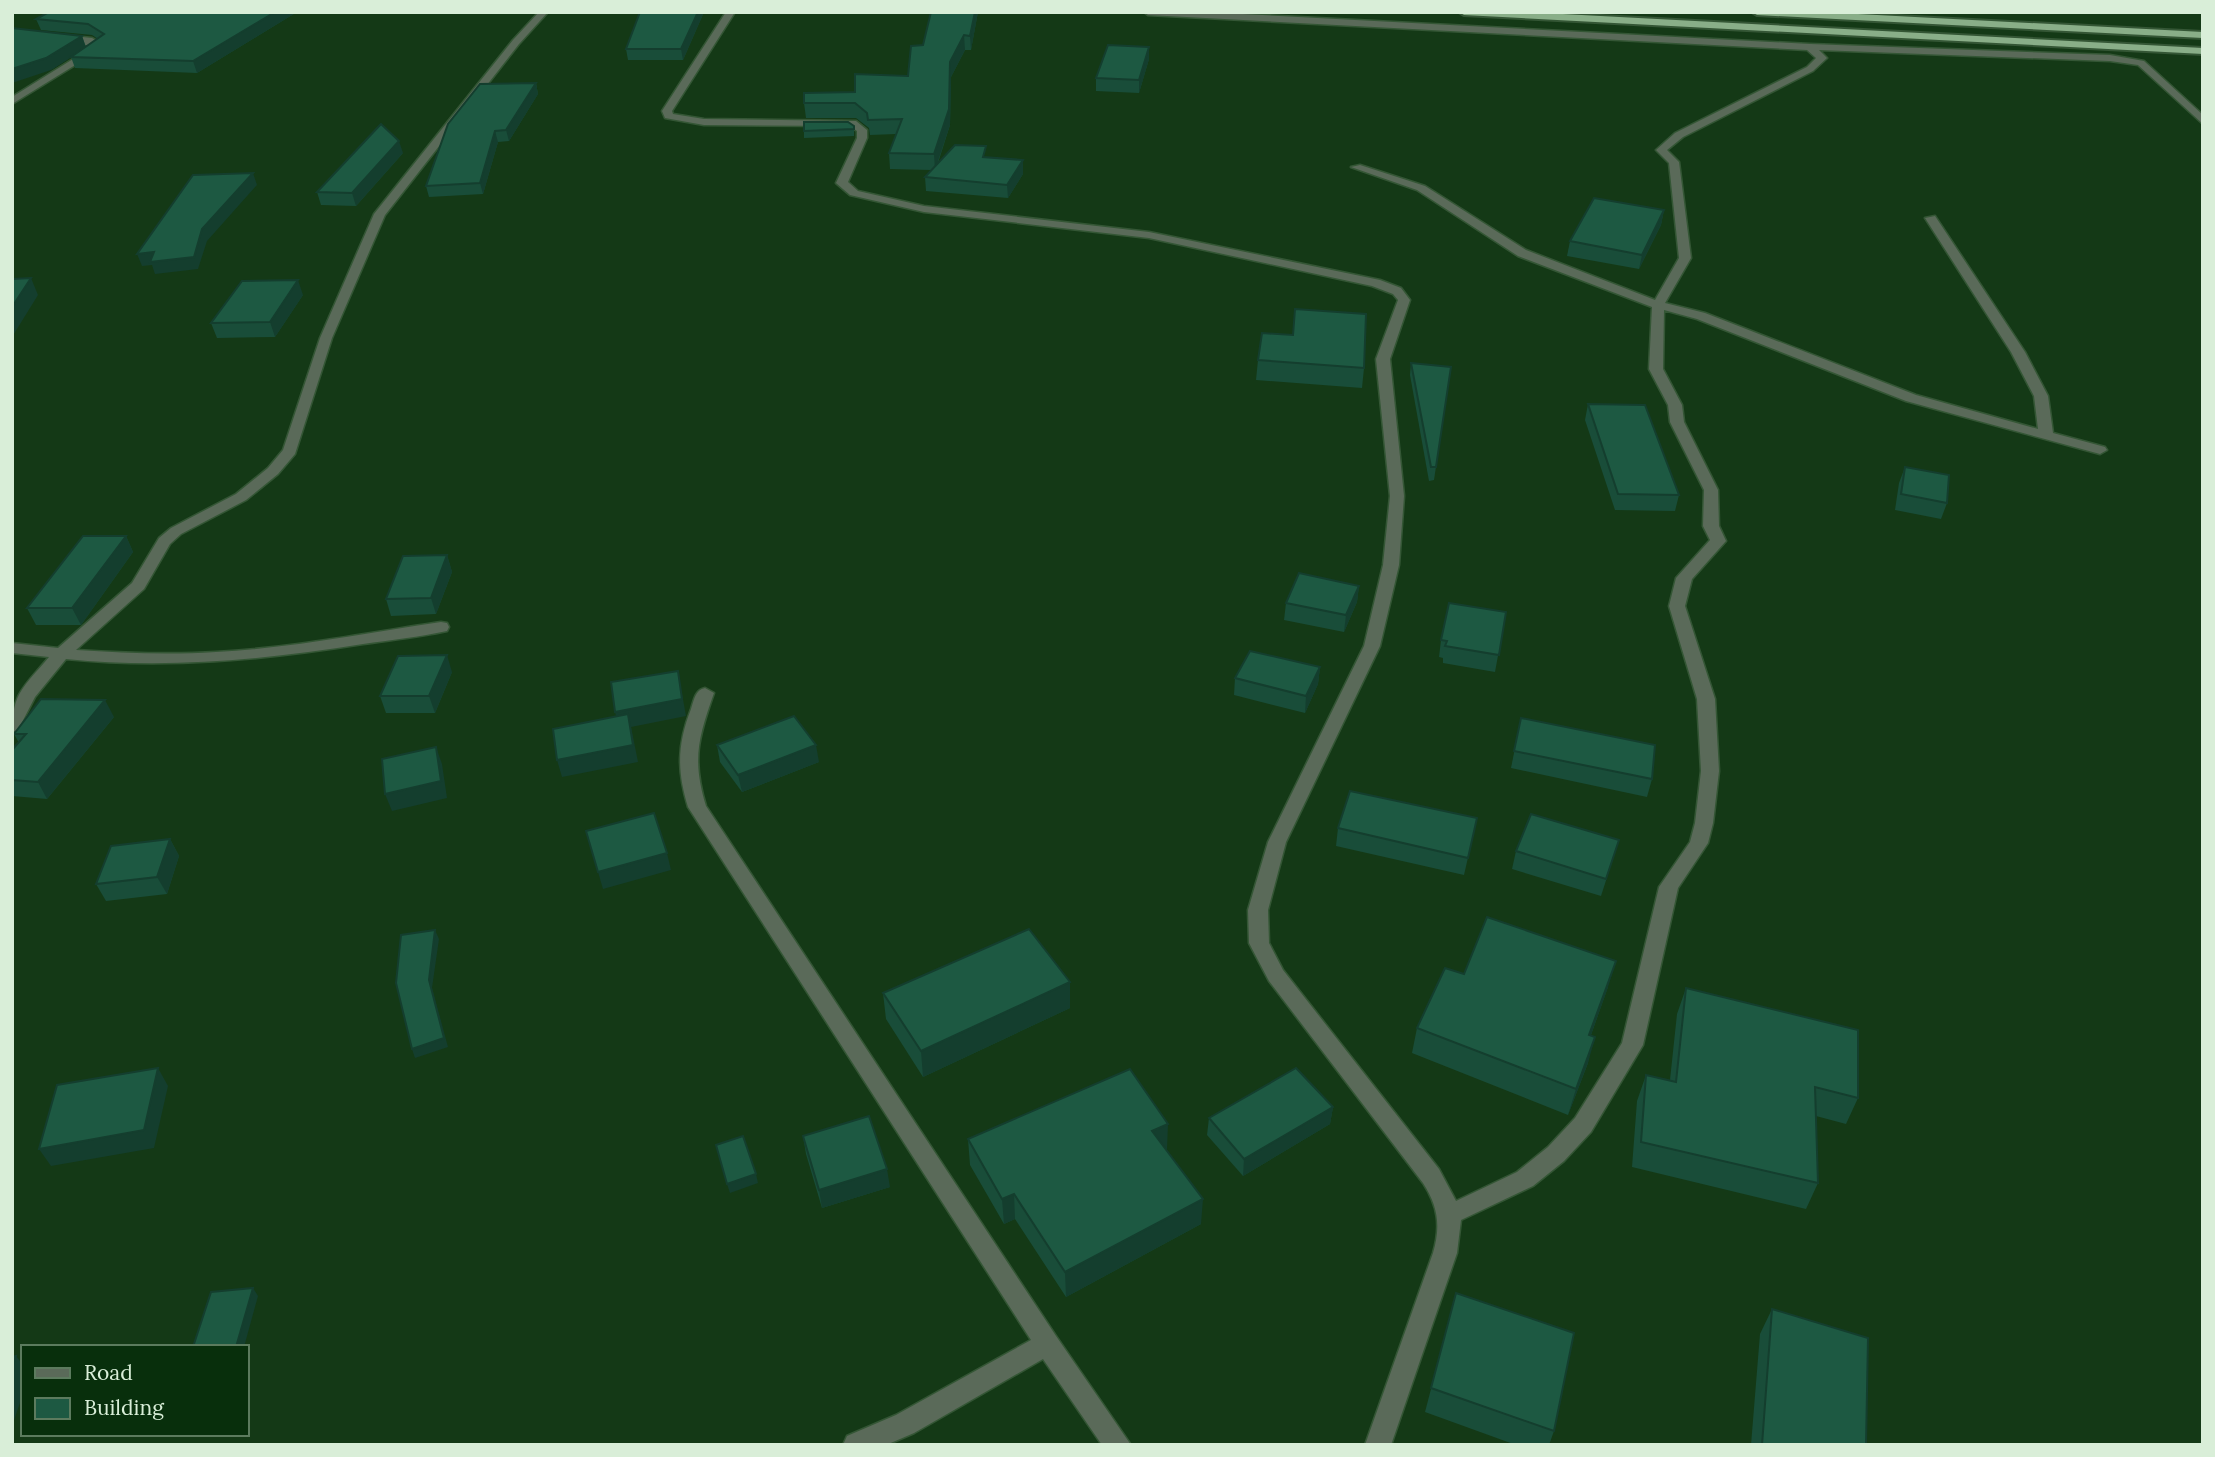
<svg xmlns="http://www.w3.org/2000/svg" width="2215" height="1457" viewBox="0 0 2215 1457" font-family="Lora,serif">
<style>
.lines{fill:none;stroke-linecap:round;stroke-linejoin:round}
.minor-casing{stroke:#345635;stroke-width:3}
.trunk-casing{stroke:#345635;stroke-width:4}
.minor{fill:#5a6a59;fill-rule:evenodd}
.trunk{fill:#89ae88;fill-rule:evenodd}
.wall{fill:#194d39}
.shaded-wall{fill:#143e2e}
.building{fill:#1d5942;stroke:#143e2e;stroke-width:2}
</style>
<rect width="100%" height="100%" fill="#143916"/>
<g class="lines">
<defs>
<g id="minor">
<path d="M539,12H548L519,44L385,215L332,338L295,454L278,474L246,500L181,534L170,544L144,589L76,650C123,653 169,655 216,652C292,648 366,633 441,622L447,623L449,627L447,631C420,637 390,640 363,644C263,660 166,669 66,659L35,697L18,730L12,732C12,692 25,686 49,657L12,653V643L58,648L132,583L159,538L171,528L236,494L268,468L283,450L320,338L374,214L513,40Z"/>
<path d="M726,12H735L672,111L673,114L704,119L856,121L867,130V138L848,182L858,191L924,206L1149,232L1380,280L1401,288L1410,300L1390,359L1404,496L1399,565L1380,646L1286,842L1268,910L1269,943L1283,970L1439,1169L1456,1201L1517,1172L1548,1147L1575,1118L1622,1043L1659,887L1690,842L1695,823L1701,771L1697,699L1669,606L1676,578L1710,540L1703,526L1704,490L1670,422L1668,405L1649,369L1652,307L1518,256L1417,190L1351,167L1360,165L1425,186L1526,250L1655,300L1679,258L1669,163L1656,150L1675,133L1807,67L1816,58L1807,50L1148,15L1144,12H1204L1810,44L2110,55L2144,61L2203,115V124L2138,65L2110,61L1819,50L1827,58L1813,71L1683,137L1667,150L1679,162L1691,258L1665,303L1705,313L1916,395L2038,429L2034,396L2011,352L1925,218L1935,216L2025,352L2048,396L2053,433L2105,447L2107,450L2100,454L1906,401L1697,319L1664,310L1663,369L1682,405L1684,422L1718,490L1719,526L1726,541L1692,579L1685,606L1715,699L1719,771L1713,823L1708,843L1678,888L1643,1045L1591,1132L1564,1161L1533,1186L1461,1220L1457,1253L1391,1445H1365L1433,1253C1441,1226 1438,1206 1423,1183L1269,981L1249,943L1248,910L1268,842L1364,646L1383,565L1390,496L1376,359L1398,300L1393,294L1372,286L1149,238L924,212L850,195L836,183L857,138V131L850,126L704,125L665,118L662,111Z"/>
<polygon points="12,30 92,38 106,46 12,104 12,97 94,46 12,36"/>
<path d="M705,688L714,693C698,738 692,760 706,806L1056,1336L1131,1445H1102L1043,1359L914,1433L886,1445H843L847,1436L896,1415L1031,1340L688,807C677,771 677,745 691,709C694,700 695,690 705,688Z"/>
</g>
<g id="trunk">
<polygon points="1459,12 1525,12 2203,48 2203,54 1464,15"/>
<polygon points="1752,12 1820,12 2203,32 2203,38 1757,15"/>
</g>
</defs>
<!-- minor casing -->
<use href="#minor" class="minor-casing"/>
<!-- trunk casing -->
<use href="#trunk" class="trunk-casing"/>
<!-- minor -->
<use href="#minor" class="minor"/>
<!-- trunk -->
<use href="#trunk" class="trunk"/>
</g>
<!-- wall -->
<g class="wall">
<polygon points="297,12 197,73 75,68 71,57 51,70 82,36 86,47 98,39 92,35 41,30 36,19"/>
<polygon points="704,12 683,60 628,60 626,49"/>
<polygon points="931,12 978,12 971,50 965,50 951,77 950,125 938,163 986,157 1023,174 1008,198 926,191 925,177 931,170 890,169 889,153 896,134 870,135 869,128 856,118 806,118 804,103 855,92 908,76 923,45"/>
<polygon points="1149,47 1149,59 1139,93 1096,91 1096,78"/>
<polygon points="536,83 538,94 509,141 498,142 483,194 429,197 426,186"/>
<polygon points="854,126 854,136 804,138 804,131"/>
<polygon points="403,153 356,206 321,205 317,192"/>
<polygon points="1664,210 1661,225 1639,269 1567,256 1570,241"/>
<polygon points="303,295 275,337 217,338 211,323"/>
<polygon points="1293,335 1364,368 1362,388 1256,380 1258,360"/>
<polygon points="1411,363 1451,367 1434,480 1429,481 1410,375"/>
<polygon points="1588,404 1679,495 1675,511 1615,510 1585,420"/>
<polygon points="1905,467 1947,503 1941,519 1895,510 1899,483"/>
<polygon points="126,536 133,552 81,625 36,625 27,608"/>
<polygon points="447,555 452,572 436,614 391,616 386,599"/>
<polygon points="1359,586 1357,602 1344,632 1284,620 1286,603"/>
<polygon points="1506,612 1495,672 1443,663 1443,658 1439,657 1441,640"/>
<polygon points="1320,667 1318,684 1305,713 1234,695 1235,678"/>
<polygon points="452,672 435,713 386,713 380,696"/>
<polygon points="114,717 47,799 12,796 12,750 19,743 14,734"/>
<polygon points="1521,718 1652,779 1647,797 1511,768"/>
<polygon points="717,745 819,762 742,792 720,762"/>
<polygon points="1477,818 1464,875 1336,846 1338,828"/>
<polygon points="170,839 179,856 167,894 106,901 96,884"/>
<polygon points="1619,840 1601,896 1512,869 1516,851"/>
<polygon points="1464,974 1608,987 1591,1035 1588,1063 1568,1115 1412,1053 1417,1028"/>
<polygon points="1686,988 1858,1098 1846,1124 1816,1116 1818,1183 1806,1209 1632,1167 1637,1101 1646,1075 1670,1080 1677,1014"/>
<polygon points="883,993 1070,1008 923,1077 886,1019"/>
<polygon points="1333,1107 1330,1124 1243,1176 1207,1135 1209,1118"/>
<polygon points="803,1136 890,1187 822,1208 806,1154"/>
<polygon points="968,1139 1166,1150 1201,1224 1066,1297 1015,1219 1004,1224 970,1165"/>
<polygon points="1456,1293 1554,1431 1549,1445 1516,1445 1425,1412"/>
<polygon points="1772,1309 1866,1445 1751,1445 1760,1334"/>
</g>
<!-- shaded-wall -->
<g class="shaded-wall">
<polygon points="275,12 297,12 197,73 193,61"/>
<polygon points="698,12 704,12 683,60 681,49"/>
<polygon points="975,12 978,12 971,50 970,36"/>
<polygon points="964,35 965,50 951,77 950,125 935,170 934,154 950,62"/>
<polygon points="82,36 86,48 51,70 12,83 12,69"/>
<polygon points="1149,47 1149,59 1139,93 1139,80"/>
<polygon points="536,83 538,94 509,141 506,130"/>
<polygon points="495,131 498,142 483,194 480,183"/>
<polygon points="399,141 403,153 356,206 352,193"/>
<polygon points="1023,160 1023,174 1008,198 1007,185"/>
<polygon points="253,173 257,185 207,241 198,269 155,274 152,265 142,266 137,254 154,252 202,229"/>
<polygon points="1664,210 1661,225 1639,269 1642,255"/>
<polygon points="31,278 38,295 12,337 12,307"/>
<polygon points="298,280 303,295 275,337 270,322"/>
<polygon points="126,536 133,552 81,625 72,608"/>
<polygon points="447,555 452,572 436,614 431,598"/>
<polygon points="1359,586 1357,602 1344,632 1346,615"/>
<polygon points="447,655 452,672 435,713 429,696"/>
<polygon points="1320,667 1318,684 1305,713 1306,696"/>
<polygon points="678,671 686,716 631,727 638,762 562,777 557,760 619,729 615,712"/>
<polygon points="105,700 114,717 47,799 38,782"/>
<polygon points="816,745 819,762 742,792 738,775"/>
<polygon points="436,747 442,764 447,798 392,811 385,794"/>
<polygon points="170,839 179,856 167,894 157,877"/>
<polygon points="667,853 671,870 603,889 598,872"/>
<polygon points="435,930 439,939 432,988 448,1047 415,1058 412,1049 429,980"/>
<polygon points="1616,961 1608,987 1582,1060 1589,1035"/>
<polygon points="1070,982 1070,1008 923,1077 921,1051"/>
<polygon points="1595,1037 1588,1063 1568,1115 1576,1089"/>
<polygon points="158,1068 168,1086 154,1148 51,1166 39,1149"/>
<polygon points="1333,1107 1330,1124 1243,1176 1244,1159"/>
<polygon points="1168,1124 1167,1150 1152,1131"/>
<polygon points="887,1169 890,1187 822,1208 819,1190"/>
<polygon points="756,1174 758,1183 730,1193 727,1184"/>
<polygon points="1014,1194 1015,1219 1004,1224 1002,1199"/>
<polygon points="1203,1199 1201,1224 1066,1297 1065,1272"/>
<polygon points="253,1288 258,1296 244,1347 236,1347"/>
<polygon points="16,1356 23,1365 23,1394 12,1426 12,1367"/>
</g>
<!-- building -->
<g class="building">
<polygon points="49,12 275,12 193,61 71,57 104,34 88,24 36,19"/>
<polygon points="640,12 698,12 681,49 626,49"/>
<polygon points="931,12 975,12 970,36 964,35 950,62 949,109 934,154 889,153 902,119 868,120 867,113 855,103 804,103 804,93 855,92 855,74 908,76 911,46 923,45"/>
<polygon points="12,28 82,36 46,58 12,69"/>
<polygon points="1108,45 1149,47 1139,80 1096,78"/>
<polygon points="536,83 506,130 495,131 480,183 426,186 448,124 480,84"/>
<polygon points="804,122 848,122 854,126 854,129 804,131"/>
<polygon points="381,124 399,141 352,193 317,192"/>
<polygon points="955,145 986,146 983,157 1023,160 1007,185 925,177"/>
<polygon points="253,173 202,229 194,257 150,262 154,252 137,254 193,175"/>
<polygon points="1594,198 1664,210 1642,255 1570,241"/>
<polygon points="31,278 12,307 12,279"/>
<polygon points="298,280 270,322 211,323 242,281"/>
<polygon points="1295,309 1366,314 1364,368 1258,360 1262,333 1293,335"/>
<polygon points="1411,363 1451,367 1436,467 1431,467"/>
<polygon points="1588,404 1645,405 1679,495 1618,494"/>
<polygon points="1905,467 1949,475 1947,503 1901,494"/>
<polygon points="83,536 126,536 72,608 27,608"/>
<polygon points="447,555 431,598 386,599 403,556"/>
<polygon points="1299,573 1359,586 1346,615 1286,603"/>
<polygon points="1449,603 1506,612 1499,655 1445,646 1447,641 1441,640"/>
<polygon points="1250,651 1320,667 1306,696 1235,678"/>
<polygon points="447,655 429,696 380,696 398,656"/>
<polygon points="678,671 682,699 615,712 611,682"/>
<polygon points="41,699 105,700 38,782 12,780 12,750 26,734 14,734"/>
<polygon points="628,714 633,745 557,760 553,729"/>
<polygon points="794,716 816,745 738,775 717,745"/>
<polygon points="1521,718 1655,745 1652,779 1514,751"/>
<polygon points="436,747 441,781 385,794 382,759"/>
<polygon points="1350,791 1477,818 1468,858 1338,828"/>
<polygon points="654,813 667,853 598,872 586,831"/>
<polygon points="1531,814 1619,840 1606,879 1516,851"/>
<polygon points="170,839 157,877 96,884 111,846"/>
<polygon points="1487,917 1616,961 1589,1035 1595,1037 1576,1089 1417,1028 1445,968 1464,974"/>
<polygon points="1029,929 1070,982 921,1051 883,993"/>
<polygon points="435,930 429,980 444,1038 412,1049 396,983 401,935"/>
<polygon points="1686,988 1858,1030 1858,1098 1815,1087 1818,1183 1641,1142 1646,1075 1676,1082"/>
<polygon points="158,1068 144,1130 39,1149 57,1085"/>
<polygon points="1296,1068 1333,1107 1244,1159 1209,1118"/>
<polygon points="1130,1069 1168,1124 1152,1131 1203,1199 1065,1272 1014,1194 1002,1199 968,1139"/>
<polygon points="869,1116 887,1169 819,1190 803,1136"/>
<polygon points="743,1136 756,1174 727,1184 716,1145"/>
<polygon points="253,1288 236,1347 193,1347 211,1292"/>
<polygon points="1456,1293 1574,1333 1554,1431 1431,1388"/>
<polygon points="1772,1309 1868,1338 1866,1445 1762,1445"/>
<polygon points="16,1356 12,1367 12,1357"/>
</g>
<!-- border -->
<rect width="2215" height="1457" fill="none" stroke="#d9eed8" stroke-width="28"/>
<!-- legend -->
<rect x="21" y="1345" width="228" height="91" fill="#082f0c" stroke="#5c7b5e" stroke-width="2"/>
<rect x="35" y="1368" width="35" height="10" fill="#5a6a59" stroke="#5c7b5e" stroke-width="2"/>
<text x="84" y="1380" font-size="21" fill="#d9eed8">Road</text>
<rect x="35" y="1398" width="35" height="21" fill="#1d5942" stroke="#5c7b5e" stroke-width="2"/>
<text x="84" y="1415" font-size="21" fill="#d9eed8">Building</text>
</svg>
